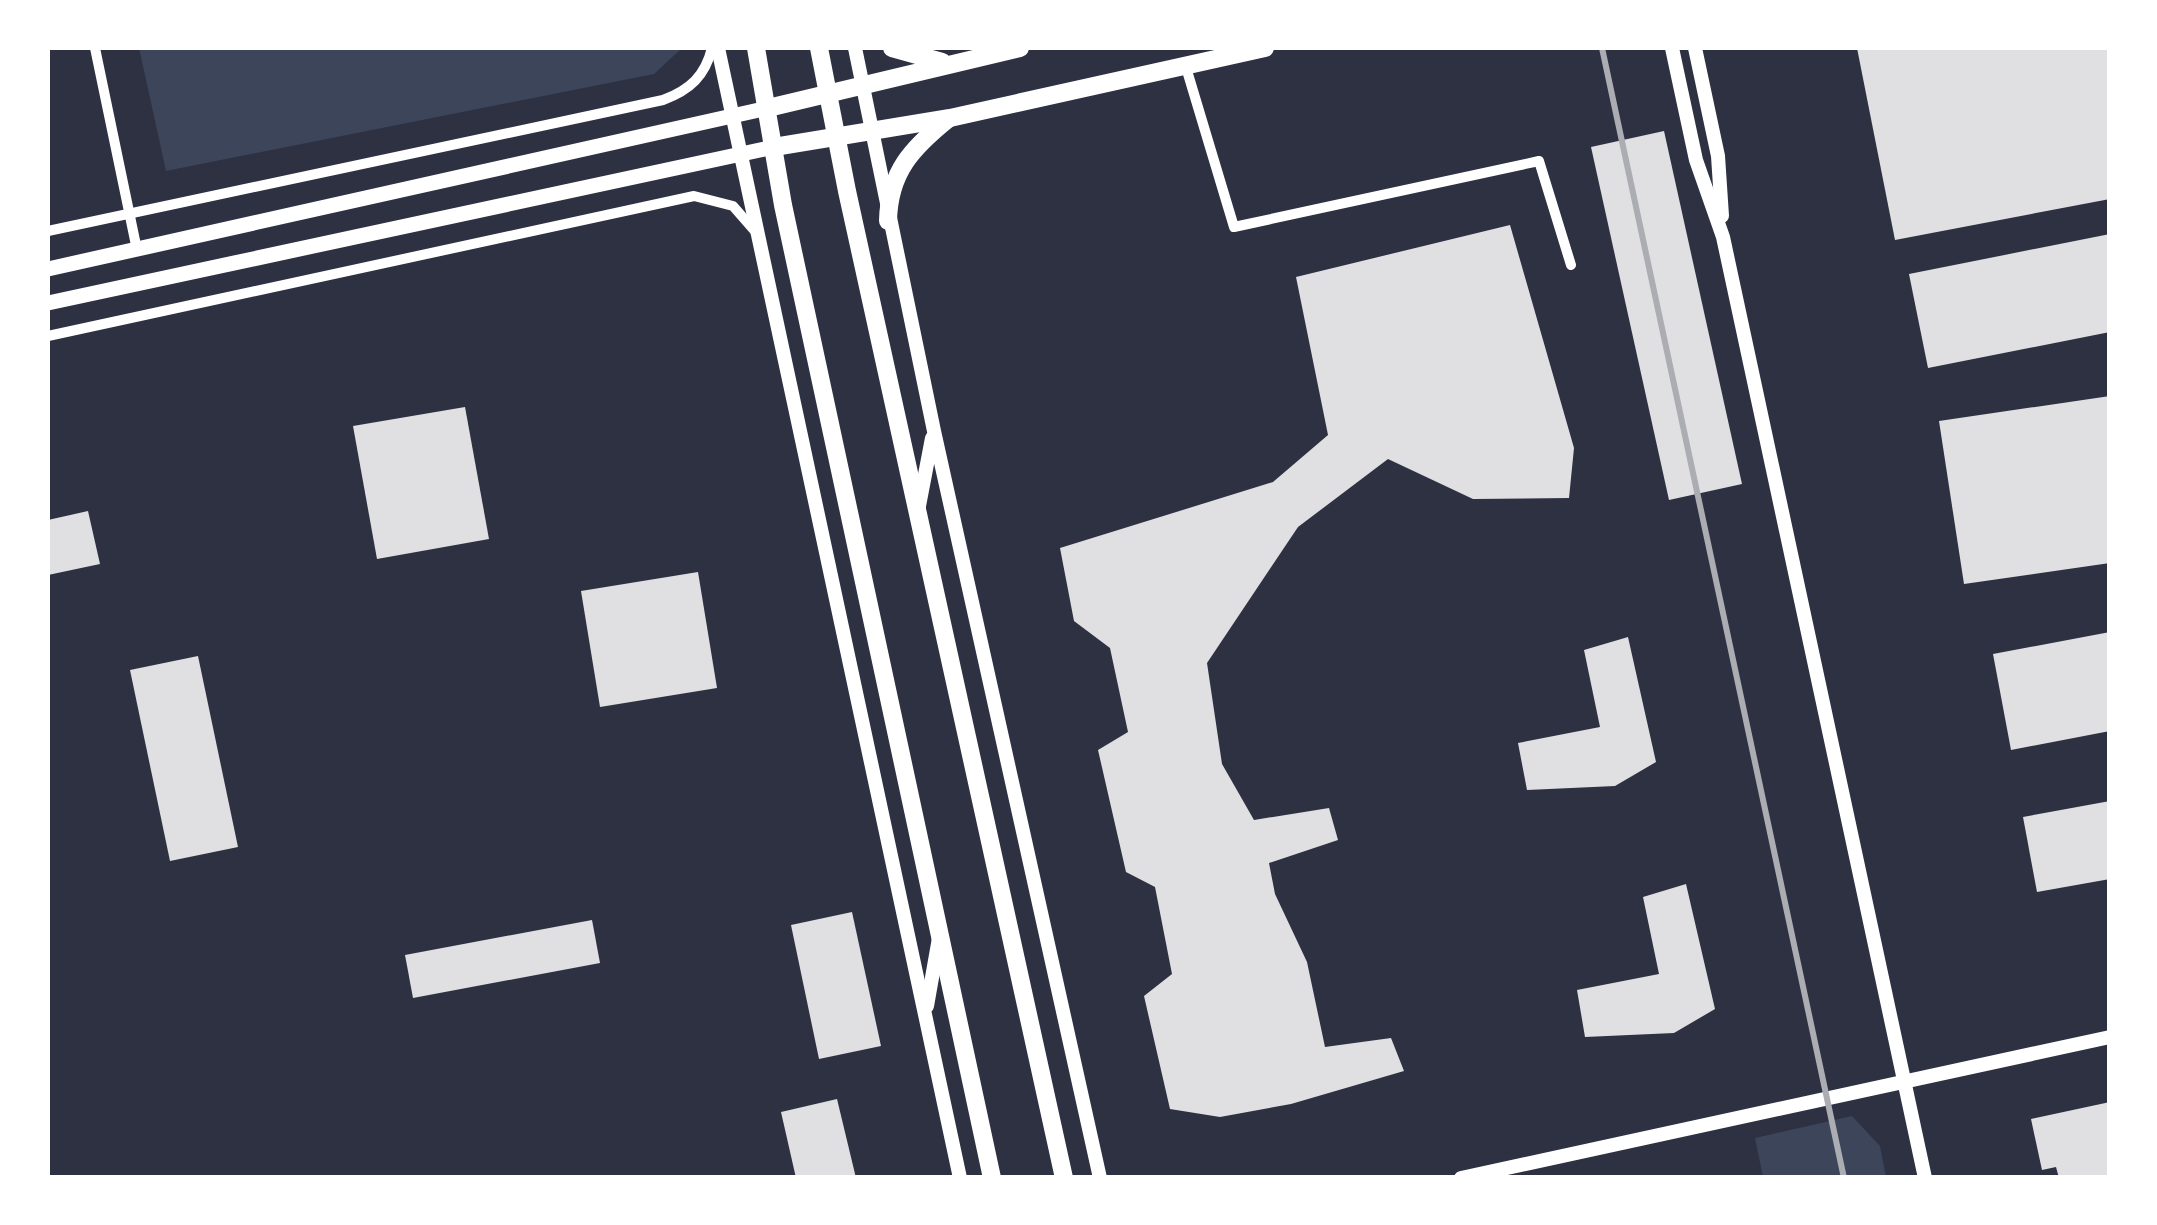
<svg xmlns="http://www.w3.org/2000/svg" width="2157" height="1225" viewBox="0 0 2157 1225" font-family="'Zilla Slab',serif">
<style>
.green{fill:#3c4559}
.building{fill:#e0e0e3}
.lines{fill:none;stroke-linecap:round;stroke-linejoin:round}
.minor{stroke:#fff;stroke-width:10}
.tertiary{stroke:#fff;stroke-width:14}
.secondary{stroke:#fff;stroke-width:15}
.primary{stroke:#fff;stroke-width:18}
.rail{stroke:#abadb3;stroke-width:6}
</style>
<rect width="100%" height="100%" fill="#2d3142"/>
<!-- green -->
<g class="green">
<polygon points="139,48 682,48 654,74 166,171"/>
<polygon points="1852,1116 1880,1146 1886,1177 1763,1177 1755,1138"/>
</g>
<!-- building -->
<g class="building">
<polygon points="1857,48 2110,48 2110,199 1895,240"/>
<polygon points="1664,131 1742,484 1669,500 1591,147"/>
<polygon points="1510,225 1574,448 1569,498 1473,499 1388,459 1298,527 1207,663 1222,764 1254,820 1329,808 1338,840 1269,863 1275,894 1307,962 1325,1047 1391,1038 1404,1071 1291,1104 1220,1117 1170,1109 1144,996 1172,974 1155,887 1126,872 1098,750 1128,732 1110,648 1074,621 1060,548 1273,482 1328,435 1296,277"/>
<polygon points="2110,234 2110,332 1928,368 1909,274"/>
<polygon points="2110,396 2110,563 1964,584 1939,421"/>
<polygon points="465,407 489,539 377,559 353,426"/>
<polygon points="88,511 100,564 48,575 48,520"/>
<polygon points="698,572 717,688 600,707 581,591"/>
<polygon points="2110,632 2110,731 2011,750 1993,654"/>
<polygon points="1628,637 1656,762 1615,786 1527,790 1518,743 1600,727 1584,650"/>
<polygon points="198,656 238,847 170,861 130,670"/>
<polygon points="2110,801 2110,879 2037,892 2023,817"/>
<polygon points="1686,884 1715,1009 1674,1033 1585,1037 1577,990 1659,974 1643,897"/>
<polygon points="852,912 881,1046 819,1059 791,925"/>
<polygon points="592,920 600,963 413,998 405,955"/>
<polygon points="837,1099 856,1178 796,1178 781,1112"/>
<polygon points="2110,1102 2110,1178 2059,1178 2056,1167 2042,1170 2031,1119"/>
</g>
<g class="lines">
<!-- minor -->
<g class="minor">
<polyline points="95,48 137,250"/>
<polyline points="1185,64 1234,227 1539,161 1571,265"/>
<path d="M48,231L663,100C690,90 705,76 712,48"/>
<polyline points="48,336 694,196 733,206 754,230"/>
</g>
<!-- tertiary -->
<g class="tertiary">
<polyline points="718,48 960,1178"/>
<polyline points="855,48 934,431 1100,1178"/>
<polyline points="1672,48 1696,160 1723,237 1925,1178"/>
<polyline points="1695,48 1718,156 1722,216"/>
<polyline points="919,506 932,438"/>
<polyline points="927,1006 939,938"/>
<polyline points="1461,1178 2110,1037"/>
</g>
<!-- secondary -->
<g class="secondary">
<polyline points="48,269 768,108"/>
<polyline points="48,303 774,147"/>
</g>
<!-- primary -->
<g class="primary">
<polyline points="756,48 783,205 992,1178"/>
<polyline points="819,48 847,191 1064,1178"/>
<polyline points="892,48 942,62"/>
<polyline points="768,108 1020,48"/>
<polyline points="774,147 950,118 1265,48"/>
<path d="M888,221C889,172 912,148 948,119"/>
</g>
<!-- rail -->
<polyline class="rail" points="1602,48 1844,1178"/>
</g>
<!-- border -->
<rect width="2157" height="1225" fill="none" stroke="#ffffff" stroke-width="100"/>
</svg>
